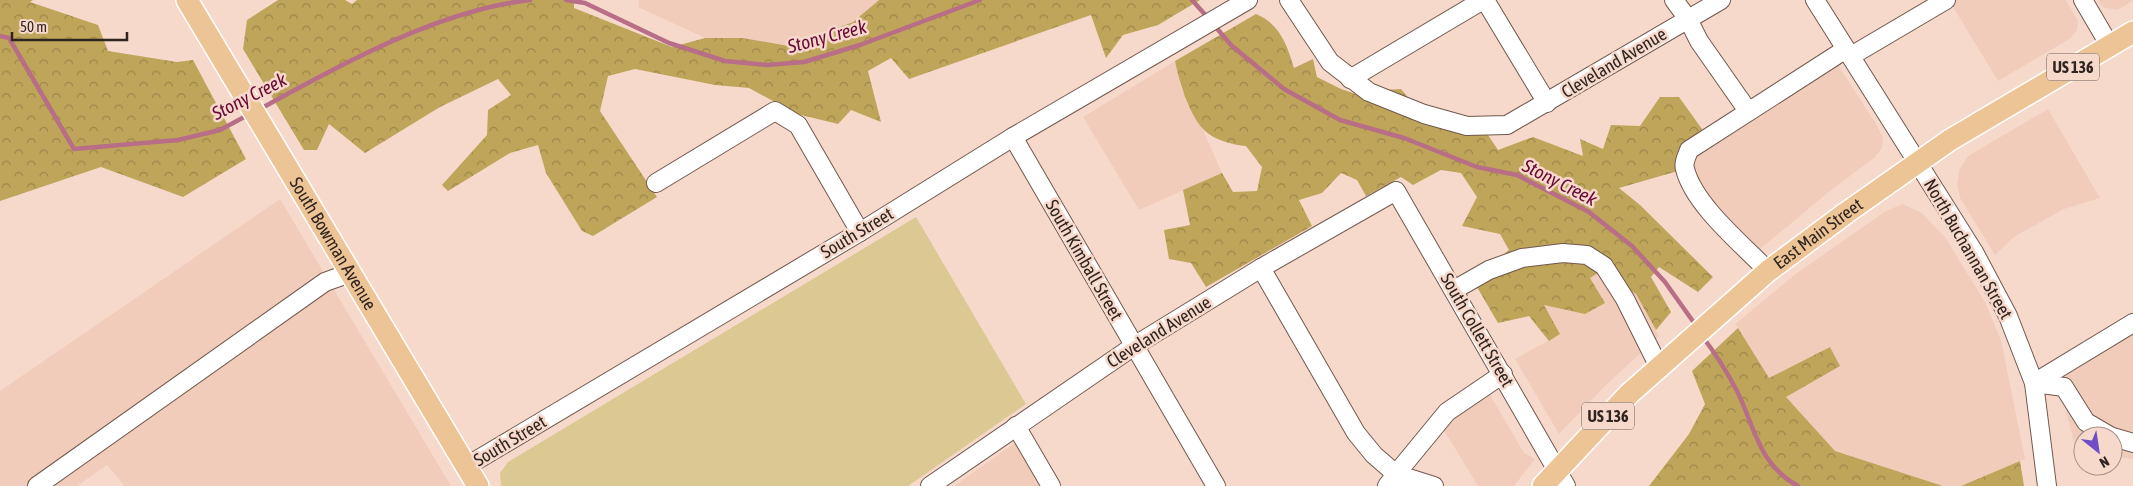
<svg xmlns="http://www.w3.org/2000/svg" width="2133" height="486" viewBox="0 0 2133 486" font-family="'Asap Condensed',sans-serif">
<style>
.built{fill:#f1ccbb}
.green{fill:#dcc892}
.forest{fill:url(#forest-crowns)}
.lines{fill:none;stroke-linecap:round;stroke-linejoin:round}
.stream{stroke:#b86e86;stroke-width:4.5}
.minor-casing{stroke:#71584d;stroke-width:20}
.major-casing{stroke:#fff;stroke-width:24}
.minor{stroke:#fff;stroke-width:18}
.major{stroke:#ecc495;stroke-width:21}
.labels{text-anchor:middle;stroke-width:5;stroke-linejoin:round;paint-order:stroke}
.shield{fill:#f7d9cc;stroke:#6b5a53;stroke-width:1}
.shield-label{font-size:16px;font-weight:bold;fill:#2f241f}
.street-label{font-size:18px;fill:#2f241f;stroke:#f7d9cc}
.water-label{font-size:19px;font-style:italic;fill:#670835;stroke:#f7d9cc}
</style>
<defs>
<pattern id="forest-crowns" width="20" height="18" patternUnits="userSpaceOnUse" patternTransform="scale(1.25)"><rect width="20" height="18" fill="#bfa55a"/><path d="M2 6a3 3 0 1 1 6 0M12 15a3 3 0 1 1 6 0" fill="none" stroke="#9c864a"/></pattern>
</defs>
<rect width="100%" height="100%" fill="#f7d9cc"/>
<!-- built -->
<g class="built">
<polygon points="639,0 879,0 853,22 789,46 743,38 705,38 638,7"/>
<polygon points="1949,0 2066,0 2078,21 2077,30 2071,38 1998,81"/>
<polygon points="2098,0 2133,0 2133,1 2117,10 2102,7"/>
<polygon points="1833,57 1876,124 1883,137 1882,148 1874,158 1830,191 1753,255 1691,184 1689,150"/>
<polygon points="1175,61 1181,88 1203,130 1222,173 1139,210 1083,117"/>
<polygon points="2048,109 2100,198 2064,209 2014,237 1995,255 1960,198 1957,184 1959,170 1968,156"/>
<polygon points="280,199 451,486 125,486 107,465 77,486 0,486 0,391"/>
<polygon points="1903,204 1922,213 1945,237 1985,302 2001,340 2025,459 1961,486 1943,486 1835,451 1769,379 1735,324 1797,273 1886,211"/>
<polygon points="1598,273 1636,294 1659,336 1603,388 1559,434 1515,359 1560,334 1543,304"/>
<polygon points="2133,330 2133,459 2113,456 2113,436 2083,436 2083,452 2076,451 2057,374"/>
<polygon points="1485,386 1524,453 1535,459 1514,486 1478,486 1439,422"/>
<polygon points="1019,440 1046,486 954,486"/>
</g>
<!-- green -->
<polygon class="green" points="916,217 1026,404 908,486 501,486 500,473 508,462"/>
<!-- forest -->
<g class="forest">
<polygon points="0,0 33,0 30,2 98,25 108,51 177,62 193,60 246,159 183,197 101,167 0,201"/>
<polygon points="278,0 345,0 352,4 357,0 574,0 574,8 672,47 705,38 743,38 789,46 853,22 879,0 1200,0 1158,25 1123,35 1106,58 1091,15 909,79 891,58 868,71 881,122 851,110 838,124 797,114 749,88 715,85 635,69 608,76 600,111 657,197 593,236 582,231 546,173 538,145 510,153 448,191 442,185 487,135 488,110 511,95 498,79 440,107 365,153 329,124 317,150 304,150 243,49 247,20"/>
<path d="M1256,14C1280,24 1287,45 1294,68L1313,59L1317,77L1341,89L1379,102L1385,90L1401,89L1411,101L1486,132L1498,150L1533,137L1583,156L1580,139L1603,149L1611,125L1640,126L1660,97H1679L1702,129L1678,171L1619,188L1640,205L1713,277L1698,292L1659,267L1651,277L1671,312L1656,330L1636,294L1598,273L1590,278L1605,303L1585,314L1544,305L1560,334L1549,341L1529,316L1498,323L1477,287L1478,275L1509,250L1500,234L1462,226L1477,197L1461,173L1441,170L1413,185L1401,177L1366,196L1357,180L1341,173L1322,193L1299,200L1312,226L1206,287L1191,263L1169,259L1164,230L1190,225L1183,190L1222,173L1233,192L1257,191L1262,167L1246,146C1233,145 1213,140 1203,129C1189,114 1179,81 1175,61Z"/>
<polygon points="1738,328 1769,378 1830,347 1840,366 1786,397 1835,451 1943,486 1649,486 1689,434 1705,404 1692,371"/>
<polygon points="2020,461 2024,486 1961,486"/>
</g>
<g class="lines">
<!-- stream -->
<g class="stream">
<polyline points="566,0 585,3 669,43 725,61 767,65 804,62 860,45 980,0"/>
<polyline points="1192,0 1209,19"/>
<polyline points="1214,25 1231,45 1284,89 1340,120 1404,138 1477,167 1517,175 1589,212 1632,246 1665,282 1697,327"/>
<polyline points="0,36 9,38 74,149 178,140 220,130 248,115"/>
<path d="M260,109C340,65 439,10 530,0"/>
<path d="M1702,336C1715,353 1727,372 1737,391C1755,427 1758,464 1798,486"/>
</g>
<defs>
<g id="minor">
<polyline points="1289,0 1330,62 1369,92 1424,114 1467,126 1507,125 1721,0"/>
<polyline points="1485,0 1547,103"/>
<polyline points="1674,0 1688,19 1699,41 1748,111"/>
<polyline points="1815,0 1974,252 2008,316 2034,383 2064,387 2086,422 2110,436"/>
<polyline points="2083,0 2110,46"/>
<polyline points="1851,56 1946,0"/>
<polyline points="1350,79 1483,0"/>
<polyline points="1013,137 1216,486"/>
<polyline points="656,183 775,111 798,125 860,232"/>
<polyline points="1261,268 1356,433 1374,455 1396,474 1387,486"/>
<path d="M1768,271C1742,244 1694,205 1685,169C1683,163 1687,156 1689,150L1846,49"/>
<polyline points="1454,290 1489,270 1522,258 1563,253 1587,255 1604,266 1625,299 1659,367"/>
<polyline points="1016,426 1051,486"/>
<polyline points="2113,437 2133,443"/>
<polyline points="467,466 860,232 1013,137 1248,0"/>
<polyline points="1396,474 1434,486"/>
<polyline points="1397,485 1396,474 1447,412 1503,374"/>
<polyline points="37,486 325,282 350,273"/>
<polyline points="930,486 1134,346 1261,268 1396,191 1566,486"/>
<polyline points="2047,486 2034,383 2133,323"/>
</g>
<g id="major">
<path id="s1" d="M187,0L478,486"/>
<path id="s2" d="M1543,486L1629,394L1768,271L1846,213L1950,140L2133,32"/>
</g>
</defs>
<!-- minor casing -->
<use href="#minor" class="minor-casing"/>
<!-- major casing -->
<use href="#major" class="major-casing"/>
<!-- minor -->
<use href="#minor" class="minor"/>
<!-- major -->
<use href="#major" class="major"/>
</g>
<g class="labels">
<!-- shield labels -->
<g class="shield">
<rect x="2047" y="53.5" width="52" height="27" rx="4"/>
<rect x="1582" y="402.5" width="52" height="27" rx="4"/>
</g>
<g class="shield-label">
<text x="2073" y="73">US 136</text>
<text x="1608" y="422">US 136</text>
</g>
<!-- street labels -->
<g class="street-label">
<text transform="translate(1614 63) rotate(-31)" y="6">Cleveland Avenue</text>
<text transform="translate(857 233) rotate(-31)" y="6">South Street</text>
<text dy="6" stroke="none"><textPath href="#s2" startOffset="374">East Main Street</textPath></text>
<text dy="6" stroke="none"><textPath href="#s1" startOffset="284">South Bowman Avenue</textPath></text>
<text transform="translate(1968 249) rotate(60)" y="6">North Buchannan Street</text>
<text transform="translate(1084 260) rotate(60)" y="6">South Kimball Street</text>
<text transform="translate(1477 330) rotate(60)" y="6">South Collett Street</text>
<text transform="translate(1159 332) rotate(-32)" y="6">Cleveland Avenue</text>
<text transform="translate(510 441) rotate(-31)" y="6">South Street</text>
</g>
<!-- water labels -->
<g class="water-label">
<text transform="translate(827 36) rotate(-15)" y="7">Stony Creek</text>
<text transform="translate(249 96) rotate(-27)" y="7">Stony Creek</text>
<text transform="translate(1560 182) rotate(27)" y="7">Stony Creek</text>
</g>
</g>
<!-- north arrow -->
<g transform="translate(2098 451) rotate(150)"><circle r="24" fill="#f7d9cc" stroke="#a79187"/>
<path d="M0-4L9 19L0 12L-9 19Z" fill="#6e4dc6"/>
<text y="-8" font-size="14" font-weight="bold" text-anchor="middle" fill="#2f241f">N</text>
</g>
<!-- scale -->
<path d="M12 32v8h115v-8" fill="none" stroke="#2f241f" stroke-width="2.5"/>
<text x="20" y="32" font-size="15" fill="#2f241f" stroke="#f7d9cc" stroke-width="4" paint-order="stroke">50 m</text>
</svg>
